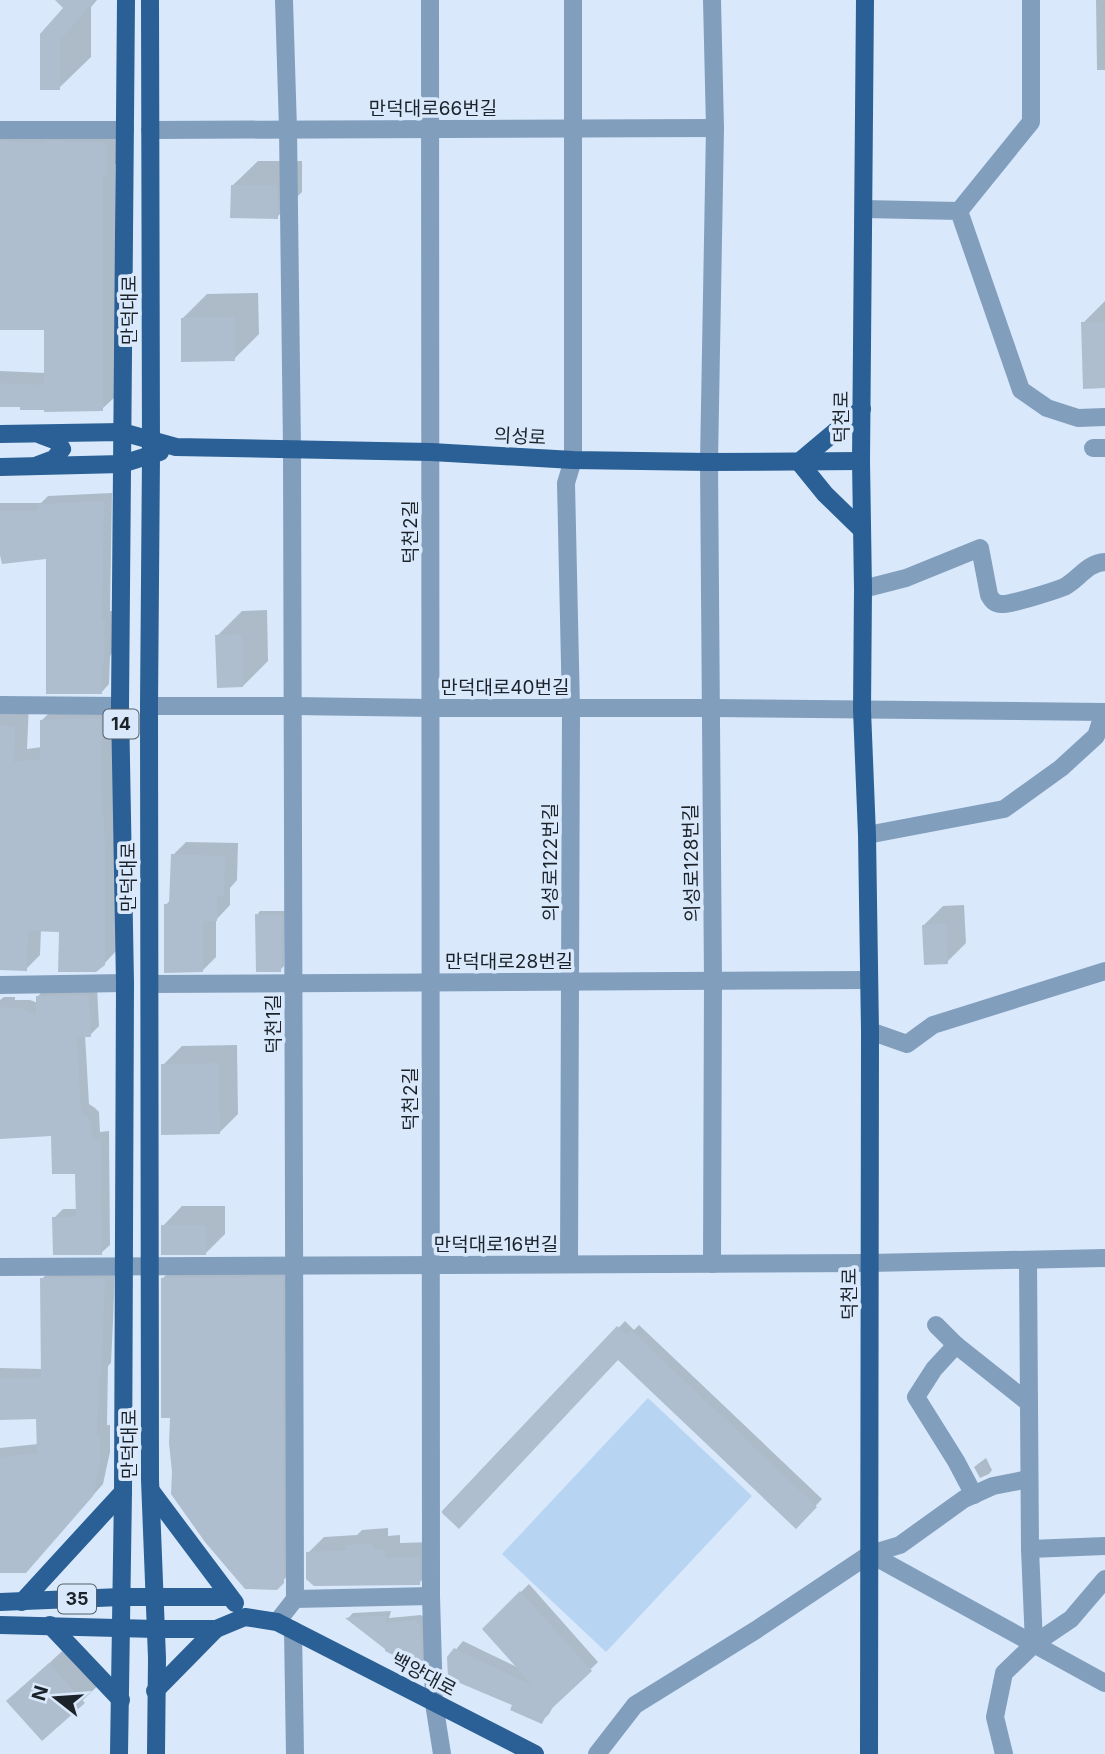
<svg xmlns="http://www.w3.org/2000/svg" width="1105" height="1754" viewBox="0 0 1105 1754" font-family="Inter,'Noto Sans KR',sans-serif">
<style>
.green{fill:#b7d4f3}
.shadow{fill:#0003}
.building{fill:#aebecf}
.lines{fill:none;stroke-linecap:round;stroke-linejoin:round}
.minor{stroke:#829ebd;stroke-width:18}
.major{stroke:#2a6095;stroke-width:18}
.labels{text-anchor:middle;stroke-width:7;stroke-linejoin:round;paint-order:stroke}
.shield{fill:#d9e9fb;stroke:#555e68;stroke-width:2}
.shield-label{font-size:18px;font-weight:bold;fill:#1c2229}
.street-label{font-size:19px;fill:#1c2229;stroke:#d9e9fb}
</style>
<rect width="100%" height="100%" fill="#d9e9fb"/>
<!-- green -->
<polygon class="green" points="648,1398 752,1496 606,1652 502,1554"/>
<!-- shadow -->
<g class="shadow">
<polygon points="57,0 97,0 91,7 91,57 59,88 42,88 66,8"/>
<polygon points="1096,0 1105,0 1105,70 1097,70"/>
<polygon points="118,130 118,161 115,165 115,397 102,409 0,405 0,371 46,373 45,328 0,328 0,131"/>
<polygon points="258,161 302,161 302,192 277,217 232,186"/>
<polygon points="258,293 259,334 234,359 182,319 207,294"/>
<polygon points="1105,301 1105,386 1083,323"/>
<polygon points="112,493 110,611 112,611 112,653 110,656 109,684 101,693 48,557 0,553 0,503 41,503 48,496"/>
<polygon points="267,610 268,661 243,686 217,636 242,611"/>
<polygon points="29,704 27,749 42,747 41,721 55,707 114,705 118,949 104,964 61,930 41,930 40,955 26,969 0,968 0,705"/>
<polygon points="186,842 238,843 237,880 230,888 230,905 216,920 216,957 202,971 166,905 171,899 173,855"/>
<polygon points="964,905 966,943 947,962 924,925 943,906"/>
<polygon points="260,911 285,911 284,966 280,970 257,915"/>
<polygon points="97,987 99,1026 90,1035 85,1035 89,1104 95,1108 99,1112 100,1132 109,1131 110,1245 101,1253 54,1218 63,1209 77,1209 77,1172 53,1134 0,1138 0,1000 4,997 15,997 15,1000 30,1000 38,1003 37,997 46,988"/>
<polygon points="237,1045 238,1114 219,1133 163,1065 182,1046"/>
<polygon points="182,1206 225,1206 225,1234 206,1253 163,1226"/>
<polygon points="52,1268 115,1268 113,1322 111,1363 108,1366 107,1425 110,1425 110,1452 103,1484 36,1560 0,1571 0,1448 38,1444 38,1417 0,1418 0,1368 43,1369 42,1279"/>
<polygon points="291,1269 291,1572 276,1588 172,1416 163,1278 171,1270"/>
<polygon points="625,1321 634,1330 639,1325 822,1499 796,1527 619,1357 444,1511"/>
<polygon points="986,1458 992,1470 989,1474 980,1478 974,1467"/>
<polygon points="388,1528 388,1536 400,1535 400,1543 434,1542 434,1568 419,1583 308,1553 324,1537 357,1535 362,1530"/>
<polygon points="529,1584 598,1662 554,1705 549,1714 541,1722 449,1658 463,1641 519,1668 484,1629"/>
<polygon points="391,1611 389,1618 421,1615 425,1618 427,1662 421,1667 387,1649 348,1618 353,1613"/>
<polygon points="75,1639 108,1676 42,1739 9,1701"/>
</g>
<!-- building -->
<g class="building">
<polygon points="55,0 95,0 60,40 60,90 40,90 40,34 63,8"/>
<polygon points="0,141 43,143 43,141 106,142 106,175 103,176 103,411 44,412 44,410 20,410 20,407 0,407 0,383 44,385 44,330 0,330"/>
<polygon points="231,185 277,185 278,219 230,218"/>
<polygon points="234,317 235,361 181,362 181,318"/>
<polygon points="1081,322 1105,322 1105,388 1083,389"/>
<polygon points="104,501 102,619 105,619 104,663 102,664 102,694 46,694 46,559 2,564 0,555 0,511 38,511 38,504"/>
<polygon points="242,634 243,687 217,688 215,635"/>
<polygon points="101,718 102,815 104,815 105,848 105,965 96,972 58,972 59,932 28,931 27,971 0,970 0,725 15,727 14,762 40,759 40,720"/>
<polygon points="171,854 225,856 224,895 217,896 217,921 203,921 203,972 164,973 164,904 169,904"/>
<polygon points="255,914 282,915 281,972 256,972"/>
<polygon points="946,923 948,964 924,965 922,925"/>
<polygon points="89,995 91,1037 77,1037 81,1113 87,1116 91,1121 92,1140 101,1139 102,1255 53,1255 52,1217 76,1217 75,1174 52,1174 51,1136 0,1139 0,1007 20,1008 36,1015 36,996"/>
<polygon points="219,1063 220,1134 161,1135 161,1064"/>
<rect x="161" y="1225" width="45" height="30"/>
<polygon points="283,1277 284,1583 277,1590 245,1589 205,1542 171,1494 172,1472 169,1443 170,1418 161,1418 161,1278"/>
<polygon points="40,1278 105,1278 103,1333 101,1376 99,1376 97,1435 100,1435 100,1464 93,1496 26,1573 0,1573 0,1457 37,1453 36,1419 0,1420 0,1378 41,1378"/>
<polygon points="617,1326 627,1335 631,1330 817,1507 796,1529 618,1360 459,1529 442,1513 442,1511"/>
<polygon points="373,1543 374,1550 385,1550 385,1558 420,1557 420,1585 314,1586 306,1579 306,1552 347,1550 345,1545"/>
<polygon points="520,1591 592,1671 547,1713 542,1724 510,1710 512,1705 448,1678 447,1657 454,1648 533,1686 482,1629"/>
<polygon points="386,1615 385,1623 415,1620 420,1624 422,1669 385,1651 385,1649 345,1618"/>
<polygon points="49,1663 85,1703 42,1741 6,1701"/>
</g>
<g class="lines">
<!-- minor -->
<g class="minor">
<polyline points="284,0 288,129 292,449 295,1599"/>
<polyline points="430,0 431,1596 434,1703 442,1754"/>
<polyline points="0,130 125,130"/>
<polyline points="150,130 715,128"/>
<polyline points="864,209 959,211 1021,390 1047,408 1078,418 1105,417"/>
<polyline points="959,211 1031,122 1031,0"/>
<polyline points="1093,448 1105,448"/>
<path d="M863,589L906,578L980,548L989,595C991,599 995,604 1001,604C1010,605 1054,591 1064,587C1079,579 1087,563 1105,562"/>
<polyline points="0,705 120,706"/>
<polyline points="149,706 293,706 431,708 710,708 1105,712"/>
<polyline points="867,835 1004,809 1061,768 1096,736 1104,712"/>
<polyline points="150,984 869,980"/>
<polyline points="0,985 125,983"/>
<polyline points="870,1031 907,1044 933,1025 1105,971"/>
<polyline points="1028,1260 1030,1549 1034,1644"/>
<polyline points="569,1264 571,709 566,483 573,460 573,0"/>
<polyline points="712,1264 713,981 709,462 715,128 712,0"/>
<polyline points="0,1267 869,1263 1105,1258"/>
<polyline points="936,1325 956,1345 1029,1403"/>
<polyline points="956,1345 934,1369 916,1397 956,1461 974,1495"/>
<polyline points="1030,1549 1105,1546"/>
<polyline points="870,1554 1105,1683"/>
<polyline points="277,1622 295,1599 431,1596"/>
<polyline points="293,1630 295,1754"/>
<polyline points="597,1754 635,1705 756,1630 870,1554 900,1545 964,1499 993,1486 1029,1479"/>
<polyline points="1004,1754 995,1717 1004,1673 1034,1644 1071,1619 1105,1579"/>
</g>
<!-- major -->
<g class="major">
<polyline points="150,0 151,455 149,706 150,1480 157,1658 156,1754"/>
<polyline points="865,0 861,461 863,589 862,710 867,835 870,1031 869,1754"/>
<polyline points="862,409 799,462 825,494 862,530"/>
<polyline points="0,434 122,432 176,447 431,452 573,460 709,462 861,461"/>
<polyline points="38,465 54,459 62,449 57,441 41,435"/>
<polyline points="0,467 122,464 160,452"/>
<polyline points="151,1491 235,1603"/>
<polyline points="0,1602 121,1597 230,1597"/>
<polyline points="22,1602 123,1492"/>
<polyline points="0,1625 156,1629 216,1629 245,1617 277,1622 535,1754"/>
<polyline points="50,1625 121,1700"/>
<polyline points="155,1691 216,1629"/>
<polyline points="119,1754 123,1492 125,983 120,706 126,0"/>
</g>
</g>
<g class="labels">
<!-- shield labels -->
<g class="shield">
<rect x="103.5" y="709.5" width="35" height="29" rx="5"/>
<rect x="58" y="1584.5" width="38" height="29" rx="5"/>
</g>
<g class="shield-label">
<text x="121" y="730">14</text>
<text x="77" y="1605">35</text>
</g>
<!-- street labels -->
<g class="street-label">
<text x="433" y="115">만덕대로66번길</text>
<text transform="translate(129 310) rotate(-90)" y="7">만덕대로</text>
<text transform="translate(841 417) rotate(-90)" y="7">덕천로</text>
<text transform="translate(520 436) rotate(3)" y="7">의성로</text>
<text transform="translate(410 532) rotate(-90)" y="7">덕천2길</text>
<text x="505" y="694">만덕대로40번길</text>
<text transform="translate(550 862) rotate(-90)" y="7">의성로122번길</text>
<text transform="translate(691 863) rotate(-91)" y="7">의성로128번길</text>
<text transform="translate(128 877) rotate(-90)" y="7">만덕대로</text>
<text x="509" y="968">만덕대로28번길</text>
<text transform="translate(273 1024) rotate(-90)" y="7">덕천1길</text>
<text transform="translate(410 1099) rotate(-90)" y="7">덕천2길</text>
<text x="496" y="1251">만덕대로16번길</text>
<text transform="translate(849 1294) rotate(-90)" y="7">덕천로</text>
<text transform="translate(129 1444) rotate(-90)" y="7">만덕대로</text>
<text transform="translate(424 1674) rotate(28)" y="7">백양대로</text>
</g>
</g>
<!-- north arrow -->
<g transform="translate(56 1698) rotate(287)" stroke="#d9e9fb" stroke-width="5" paint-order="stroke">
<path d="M0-5L12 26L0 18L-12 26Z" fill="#1c2229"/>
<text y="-10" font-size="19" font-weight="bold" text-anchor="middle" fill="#1c2229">N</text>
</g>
</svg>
